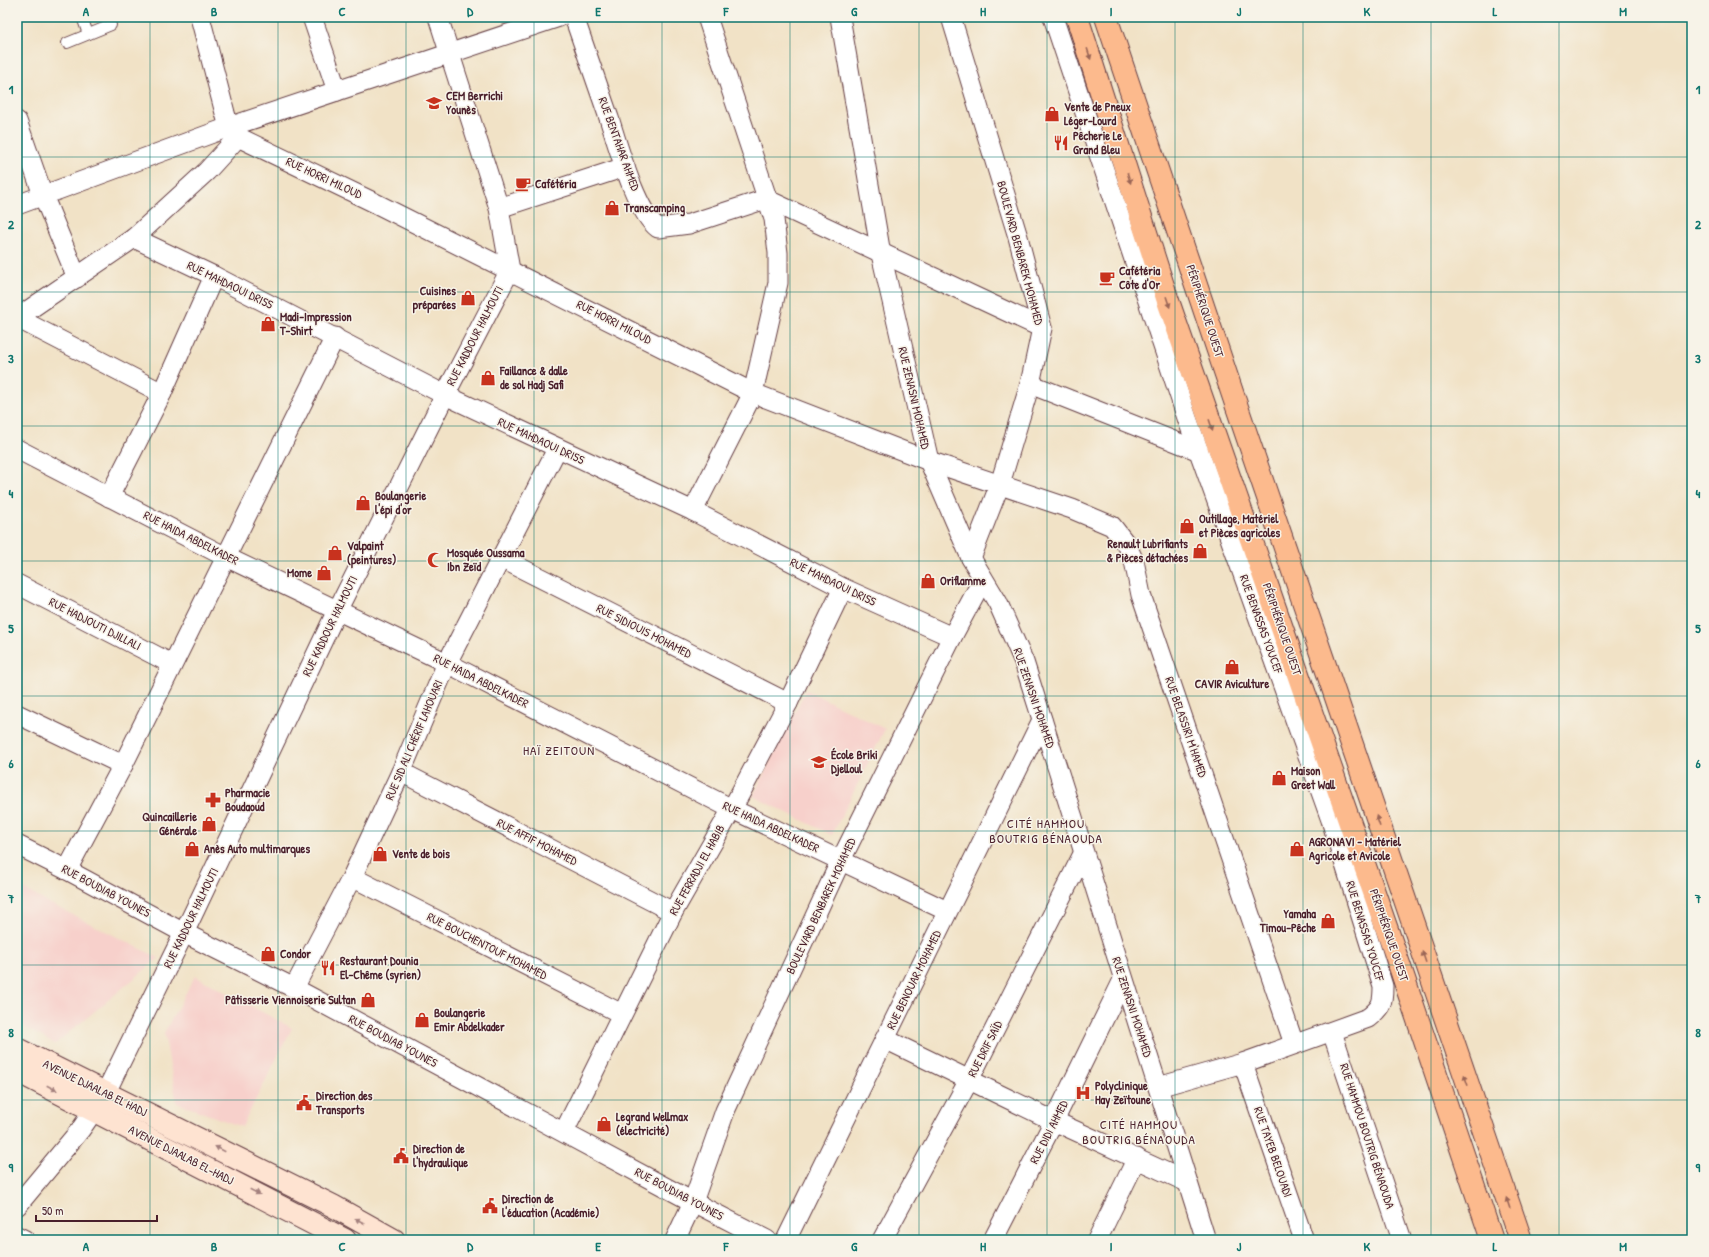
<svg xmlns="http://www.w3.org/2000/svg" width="1709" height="1257" viewBox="0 0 1709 1257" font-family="'Patrick Hand',sans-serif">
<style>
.built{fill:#f7d0cb}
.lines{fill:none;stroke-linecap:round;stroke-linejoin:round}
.lane-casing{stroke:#633c42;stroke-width:12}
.street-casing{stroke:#633c42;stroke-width:21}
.secondary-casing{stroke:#633c42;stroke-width:24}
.highway-casing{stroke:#633c42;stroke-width:24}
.lane{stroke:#fff;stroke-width:10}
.street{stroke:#fff;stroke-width:19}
.secondary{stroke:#fee3d1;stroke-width:22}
.highway{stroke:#fcba8d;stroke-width:22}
.oneway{fill:#9a6557}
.oneway2{fill:#a4817e}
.grid{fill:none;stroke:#0f766e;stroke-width:1;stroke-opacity:0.55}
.labels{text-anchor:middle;stroke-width:3;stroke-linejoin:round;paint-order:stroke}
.poi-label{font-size:12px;font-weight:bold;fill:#4a1f2b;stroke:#f7f3e8;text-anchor:start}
.street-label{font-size:12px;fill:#4a1f2b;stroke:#f7f3e8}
.neighbourhood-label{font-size:13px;letter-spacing:1px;fill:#4a1f2b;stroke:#f7f3e8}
.neatline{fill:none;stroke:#0f766e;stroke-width:1.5}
.grid-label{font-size:13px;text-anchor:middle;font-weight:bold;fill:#0f766e}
</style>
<rect width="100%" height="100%" fill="#f7f3e8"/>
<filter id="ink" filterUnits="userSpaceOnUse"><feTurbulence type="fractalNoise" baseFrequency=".025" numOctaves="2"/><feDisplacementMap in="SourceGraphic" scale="8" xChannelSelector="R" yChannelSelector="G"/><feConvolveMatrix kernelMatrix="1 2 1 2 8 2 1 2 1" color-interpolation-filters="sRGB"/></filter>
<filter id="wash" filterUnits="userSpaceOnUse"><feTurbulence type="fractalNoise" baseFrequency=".012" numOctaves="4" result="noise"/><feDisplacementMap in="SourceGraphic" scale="16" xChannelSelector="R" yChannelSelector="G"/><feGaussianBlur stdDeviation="0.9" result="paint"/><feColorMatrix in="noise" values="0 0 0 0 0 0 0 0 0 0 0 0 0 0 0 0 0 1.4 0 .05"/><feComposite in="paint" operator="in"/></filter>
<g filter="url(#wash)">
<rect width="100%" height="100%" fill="#f1e2c6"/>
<!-- built -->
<g class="built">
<polygon points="806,690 885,729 832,835 753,796"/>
<polygon points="17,885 41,899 159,958 55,1044 17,1023"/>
<polygon points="195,976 292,1028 242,1127 177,1103 164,1033"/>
</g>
</g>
<g filter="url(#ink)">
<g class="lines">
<defs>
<g id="lane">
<polyline points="82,17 88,34"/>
<polyline points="67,43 111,25"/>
</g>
<g id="street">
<polyline points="200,17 225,113 229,127 238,137 371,201 753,393 929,461 1072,509 1112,526 1126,544 1134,561 1141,595 1294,1044"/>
<polyline points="312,17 337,91"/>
<path d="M574,17C586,51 597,84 609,118C618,146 636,212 658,228L689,224L766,199L1042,328"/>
<polyline points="840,17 881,254 929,461 971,558 998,603 1024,662 1206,1240"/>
<polyline points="951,17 1018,237 1042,328 1030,384 1000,484 971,558"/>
<path d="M1053,17L1187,418L1331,820L1383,986C1383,1003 1382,1007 1368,1018L1243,1063L1158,1087"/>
<polyline points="17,121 43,195 77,278"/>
<polyline points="17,205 229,127 559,17"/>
<polyline points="499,208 625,167"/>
<polyline points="134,238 214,276 445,395 693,511 843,588 952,637"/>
<polyline points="17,318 134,238 207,171 238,137"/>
<polyline points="17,318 162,393"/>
<polyline points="1030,384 1199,451"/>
<polyline points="17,449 226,557 447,663 732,809 947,911"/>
<polyline points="109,497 162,393 214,276"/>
<polyline points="693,511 753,393 778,283 778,253 774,219 707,17"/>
<polyline points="501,558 788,703"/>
<polyline points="17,584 172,664"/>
<polyline points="17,714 123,765"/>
<polyline points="401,772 673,912"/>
<polyline points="17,845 67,870 184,933 294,988 693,1202 767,1240"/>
<polyline points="67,870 123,765 335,337"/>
<polyline points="352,877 622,1014"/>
<polyline points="294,988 352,877 401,772 447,663 557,449"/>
<polyline points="1332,1032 1402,1240"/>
<polyline points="885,1039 1054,1121 1187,1182"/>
<polyline points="1243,1063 1304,1240"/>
<polyline points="564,1132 673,912 732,809 788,703 843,588"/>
<polyline points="17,1206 81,1129 105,1094 184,933 331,623 445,395 510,270 499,208 438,17"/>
<polyline points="17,1236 25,1240"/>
<polyline points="675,1240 693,1202 725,1111 841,860 952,637 983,579"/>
<polyline points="786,1240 1042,720"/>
<polyline points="882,1240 969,1080 1083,854"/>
<polyline points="993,1240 1054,1121 1123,980"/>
<polyline points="1097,1240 1137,1158"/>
</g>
<g id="secondary">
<polyline points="17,1049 333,1206 394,1240"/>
<polyline points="17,1071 345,1240"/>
</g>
<g id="highway">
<polyline points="1077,17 1167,298 1399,964 1492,1240"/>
<polyline points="1106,17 1237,407 1521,1240"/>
</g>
</defs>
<!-- lane casing -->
<use href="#lane" class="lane-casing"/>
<!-- street casing -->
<use href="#street" class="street-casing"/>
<!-- secondary casing -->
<use href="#secondary" class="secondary-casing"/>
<!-- highway casing -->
<use href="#highway" class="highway-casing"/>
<!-- lane -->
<use href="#lane" class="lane"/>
<!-- street -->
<use href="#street" class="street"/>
<!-- secondary -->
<use href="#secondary" class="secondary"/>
<!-- highway -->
<use href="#highway" class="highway"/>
</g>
<!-- one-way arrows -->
<defs><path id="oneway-solid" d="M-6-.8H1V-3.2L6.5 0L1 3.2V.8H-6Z"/></defs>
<g class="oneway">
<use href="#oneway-solid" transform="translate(1089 54) rotate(72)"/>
<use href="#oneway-solid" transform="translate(1129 178) rotate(72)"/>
<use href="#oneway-solid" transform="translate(1168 302) rotate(71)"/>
<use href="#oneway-solid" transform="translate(1211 425) rotate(71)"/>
<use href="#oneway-solid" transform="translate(1378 821) rotate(-109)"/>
<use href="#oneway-solid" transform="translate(1424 957) rotate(-109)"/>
<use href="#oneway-solid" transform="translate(1466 1080) rotate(-109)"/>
<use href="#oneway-solid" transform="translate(1508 1203) rotate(-109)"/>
</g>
<g class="oneway2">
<use href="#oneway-solid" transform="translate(52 1088) rotate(27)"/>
<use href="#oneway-solid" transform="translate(220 1149) rotate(-153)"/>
<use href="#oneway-solid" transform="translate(255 1192) rotate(27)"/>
<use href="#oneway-solid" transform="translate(360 1221) rotate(-152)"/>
</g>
</g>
<!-- grid -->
<path class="grid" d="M150,17V1240M278,17V1240M406,17V1240M534,17V1240M662,17V1240M790,17V1240M919,17V1240M1047,17V1240M1175,17V1240M1303,17V1240M1431,17V1240M1559,17V1240M17,157H1692M17,292H1692M17,426H1692M17,561H1692M17,696H1692M17,831H1692M17,965H1692M17,1100H1692"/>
<!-- icons -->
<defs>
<symbol id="school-bare" viewBox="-9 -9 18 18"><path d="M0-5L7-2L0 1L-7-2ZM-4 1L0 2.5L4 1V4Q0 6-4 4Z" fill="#c8321e" stroke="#f7f3e8" stroke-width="2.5" paint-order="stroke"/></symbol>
<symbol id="shop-bare" viewBox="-9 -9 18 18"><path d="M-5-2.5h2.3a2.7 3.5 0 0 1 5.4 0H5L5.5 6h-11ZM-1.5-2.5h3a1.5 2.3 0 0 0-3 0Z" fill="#c8321e" stroke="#f7f3e8" stroke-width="2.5" paint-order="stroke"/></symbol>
<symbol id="restaurant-bare" viewBox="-9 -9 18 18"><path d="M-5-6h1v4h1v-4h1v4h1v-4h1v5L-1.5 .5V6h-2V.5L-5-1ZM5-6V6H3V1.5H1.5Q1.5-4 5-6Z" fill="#c8321e" stroke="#f7f3e8" stroke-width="2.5" paint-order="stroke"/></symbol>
<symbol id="cafe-bare" viewBox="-9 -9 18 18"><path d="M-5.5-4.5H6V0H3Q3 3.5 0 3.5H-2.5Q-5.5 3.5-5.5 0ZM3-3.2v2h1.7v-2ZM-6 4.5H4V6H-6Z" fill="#c8321e" stroke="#f7f3e8" stroke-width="2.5" paint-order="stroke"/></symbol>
<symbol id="mosque-bare" viewBox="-9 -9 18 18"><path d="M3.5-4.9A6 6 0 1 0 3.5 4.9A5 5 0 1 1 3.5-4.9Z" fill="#c8321e" stroke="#f7f3e8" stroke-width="2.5" paint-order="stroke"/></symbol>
<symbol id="pharmacy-bare" viewBox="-9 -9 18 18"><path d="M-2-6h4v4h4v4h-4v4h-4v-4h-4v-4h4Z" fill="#c8321e" stroke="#f7f3e8" stroke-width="2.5" paint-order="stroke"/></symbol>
<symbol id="hospital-bare" viewBox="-9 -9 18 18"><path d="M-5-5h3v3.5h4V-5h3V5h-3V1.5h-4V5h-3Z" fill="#c8321e" stroke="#f7f3e8" stroke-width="2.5" paint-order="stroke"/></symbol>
<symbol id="civic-bare" viewBox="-9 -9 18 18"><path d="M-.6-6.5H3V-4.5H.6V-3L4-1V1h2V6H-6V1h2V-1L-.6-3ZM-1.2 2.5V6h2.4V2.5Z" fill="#c8321e" stroke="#f7f3e8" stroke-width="2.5" paint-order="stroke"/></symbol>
</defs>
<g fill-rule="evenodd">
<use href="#school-bare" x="423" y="92" width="22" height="22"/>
<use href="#shop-bare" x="1041" y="103" width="22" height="22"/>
<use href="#restaurant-bare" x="1050" y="132" width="22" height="22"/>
<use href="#cafe-bare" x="512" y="173" width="22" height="22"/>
<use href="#shop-bare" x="601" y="197" width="22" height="22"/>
<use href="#cafe-bare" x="1096" y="267" width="22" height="22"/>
<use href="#shop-bare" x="457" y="287" width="22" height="22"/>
<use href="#shop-bare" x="257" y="313" width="22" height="22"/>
<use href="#shop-bare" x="477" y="367" width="22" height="22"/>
<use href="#shop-bare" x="352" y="492" width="22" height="22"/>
<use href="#shop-bare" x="1176" y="515" width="22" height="22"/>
<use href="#shop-bare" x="1189" y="540" width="22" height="22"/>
<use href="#shop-bare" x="324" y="542" width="22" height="22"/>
<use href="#mosque-bare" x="424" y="549" width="22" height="22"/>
<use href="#shop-bare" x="313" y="562" width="22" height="22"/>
<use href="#shop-bare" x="917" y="570" width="22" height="22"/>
<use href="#shop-bare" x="1221" y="656" width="22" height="22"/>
<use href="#school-bare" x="808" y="751" width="22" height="22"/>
<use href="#shop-bare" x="1268" y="767" width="22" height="22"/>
<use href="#pharmacy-bare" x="202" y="789" width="22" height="22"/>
<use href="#shop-bare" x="198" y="813" width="22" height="22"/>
<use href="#shop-bare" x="181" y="838" width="22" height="22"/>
<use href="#shop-bare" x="1286" y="838" width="22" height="22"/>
<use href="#shop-bare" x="369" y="843" width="22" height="22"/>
<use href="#shop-bare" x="1317" y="910" width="22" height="22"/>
<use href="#shop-bare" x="257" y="943" width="22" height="22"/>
<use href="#restaurant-bare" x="317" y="957" width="22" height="22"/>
<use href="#shop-bare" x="357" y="989" width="22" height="22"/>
<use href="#shop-bare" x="411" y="1009" width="22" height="22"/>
<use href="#hospital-bare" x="1072" y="1082" width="22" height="22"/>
<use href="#civic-bare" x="293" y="1092" width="22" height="22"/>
<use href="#shop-bare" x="593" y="1113" width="22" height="22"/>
<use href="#civic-bare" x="390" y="1145" width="22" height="22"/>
<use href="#civic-bare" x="479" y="1195" width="22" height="22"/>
</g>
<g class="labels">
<!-- poi labels -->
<g class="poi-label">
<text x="446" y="100">CEM Berrichi<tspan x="446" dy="14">Younès</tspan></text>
<text x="1064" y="111">Vente de Pneux<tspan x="1064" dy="14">Léger-Lourd</tspan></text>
<text x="1073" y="140">Pêcherie Le<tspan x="1073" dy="14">Grand Bleu</tspan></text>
<text x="535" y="188">Cafétéria</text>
<text x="624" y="212">Transcamping</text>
<text x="1119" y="275">Cafétéria<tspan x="1119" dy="14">Côte d'Or</tspan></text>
<text x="456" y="295" text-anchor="end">Cuisines<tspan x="456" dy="14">préparées</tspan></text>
<text x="280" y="321">Madi-Impression<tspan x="280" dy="14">T-Shirt</tspan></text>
<text x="500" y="375">Faillance &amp; dalle<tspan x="500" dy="14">de sol Hadj Safi</tspan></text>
<text x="375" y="500">Boulangerie<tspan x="375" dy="14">l'épi d'or</tspan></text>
<text x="1199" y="523">Outillage, Matériel<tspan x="1199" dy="14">et Pièces agricoles</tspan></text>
<text x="1188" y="548" text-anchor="end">Renault Lubrifiants<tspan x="1188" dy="14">&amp; Pièces détachées</tspan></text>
<text x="347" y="550">Valpaint<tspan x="347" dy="14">(peintures)</tspan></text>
<text x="447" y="557">Mosquée Oussama<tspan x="447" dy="14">Ibn Zeïd</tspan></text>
<text x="312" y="577" text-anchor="end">Mome</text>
<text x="940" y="585">Oriflamme</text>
<text x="1232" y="688" text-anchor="middle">CAVIR Aviculture</text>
<text x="831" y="759">École Briki<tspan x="831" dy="14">Djelloul</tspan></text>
<text x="1291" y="775">Maison<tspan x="1291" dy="14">Greet Wall</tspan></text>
<text x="225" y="797">Pharmacie<tspan x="225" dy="14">Boudaoud</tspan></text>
<text x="197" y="821" text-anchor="end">Quincaillerie<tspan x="197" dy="14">Générale</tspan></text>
<text x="1309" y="846">AGRONAVI - Matériel<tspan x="1309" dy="14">Agricole et Avicole</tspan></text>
<text x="204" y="853">Anès Auto multimarques</text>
<text x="392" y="858">Vente de bois</text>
<text x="1316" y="918" text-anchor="end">Yamaha<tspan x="1316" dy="14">Timou-Pêche</tspan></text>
<text x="280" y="958">Condor</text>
<text x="340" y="965">Restaurant Dounia<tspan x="340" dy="14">El-Chême (syrien)</tspan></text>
<text x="356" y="1004" text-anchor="end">Pâtisserie Viennoiserie Sultan</text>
<text x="434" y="1017">Boulangerie<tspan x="434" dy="14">Emir Abdelkader</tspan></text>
<text x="1095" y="1090">Polyclinique<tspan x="1095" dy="14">Hay Zeïtoune</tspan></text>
<text x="316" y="1100">Direction des<tspan x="316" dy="14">Transports</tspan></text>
<text x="616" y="1121">Legrand Wellmax<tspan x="616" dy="14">(électricité)</tspan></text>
<text x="413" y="1153">Direction de<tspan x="413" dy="14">l'hydraulique</tspan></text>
<text x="502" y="1203">Direction de<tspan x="502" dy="14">l'éducation (Académie)</tspan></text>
</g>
<!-- street labels -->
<g class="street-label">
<text transform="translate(619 144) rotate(70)" y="4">RUE BENTAHAR AHMED</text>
<text transform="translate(324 178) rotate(25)" y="4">RUE HORRI MILOUD</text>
<text transform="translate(1020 253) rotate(75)" y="4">BOULEVARD BENBAREK MOHAMED</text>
<text transform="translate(230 285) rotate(26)" y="4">RUE MAHDAOUI DRISS</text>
<text transform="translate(1205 311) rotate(72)" y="4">PÉRIPHÉRIQUE OUEST</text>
<text transform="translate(614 322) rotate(27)" y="4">RUE HORRI MILOUD</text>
<text transform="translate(475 336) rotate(-63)" y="4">RUE KADDOUR HALMOUTI</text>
<text transform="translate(914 398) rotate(77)" y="4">RUE ZENASNI MOHAMED</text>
<text transform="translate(541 441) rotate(25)" y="4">RUE MAHDAOUI DRISS</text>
<text transform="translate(191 538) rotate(27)" y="4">RUE HAIDA ABDELKADER</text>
<text transform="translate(833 582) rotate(26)" y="4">RUE MAHDAOUI DRISS</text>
<text transform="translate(95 624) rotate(27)" y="4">RUE HADJOUTI DJILLALI</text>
<text transform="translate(1261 624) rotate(70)" y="4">RUE BENASSAS YOUCEF</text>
<text transform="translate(330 626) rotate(-64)" y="4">RUE KADDOUR HALMOUTI</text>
<text transform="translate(1282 629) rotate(71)" y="4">PÉRIPHÉRIQUE OUEST</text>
<text transform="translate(644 631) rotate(27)" y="4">RUE SIDIOUIS MOHAMED</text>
<text transform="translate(481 681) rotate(27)" y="4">RUE HAIDA ABDELKADER</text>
<text transform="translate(1034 698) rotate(71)" y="4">RUE ZENASNI MOHAMED</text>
<text transform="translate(1186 727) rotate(71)" y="4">RUE BELASSIRI M'HAMED</text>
<text transform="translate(414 740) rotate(-67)" y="4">RUE SID ALI CHÉRIF LAHOUARI</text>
<text transform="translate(771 827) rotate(25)" y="4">RUE HAIDA ABDELKADER</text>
<text transform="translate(537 842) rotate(27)" y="4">RUE AFFIF MOHAMED</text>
<text transform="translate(697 870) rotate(-61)" y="4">RUE FERRADJI EL HABIB</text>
<text transform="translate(106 891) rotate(28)" y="4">RUE BOUDIAB YOUNES</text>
<text transform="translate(821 906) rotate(-65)" y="4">BOULEVARD BENBAREK MOHAMED</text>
<text transform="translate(191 918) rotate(-64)" y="4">RUE KADDOUR HALMOUTI</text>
<text transform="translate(1365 931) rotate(73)" y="4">RUE BENASSAS YOUCEF</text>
<text transform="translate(1389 935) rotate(71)" y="4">PÉRIPHÉRIQUE OUEST</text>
<text transform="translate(487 946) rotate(27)" y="4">RUE BOUCHENTOUF MOHAMED</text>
<text transform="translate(914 980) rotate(-64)" y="4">RUE BENOUAR MOHAMED</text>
<text transform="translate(1132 1007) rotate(72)" y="4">RUE ZENASNI MOHAMED</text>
<text transform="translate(393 1041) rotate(28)" y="4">RUE BOUDIAB YOUNES</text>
<text transform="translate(985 1049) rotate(-63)" y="4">RUE DRIF SAÏD</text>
<text transform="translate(95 1088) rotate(26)" y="4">AVENUE DJAALAB EL HADJ</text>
<text transform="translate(1049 1132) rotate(-63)" y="4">RUE DIDI AHMED</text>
<text transform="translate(1367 1136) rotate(72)" y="4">RUE HAMMOU BOUTRIG BÉNAOUDA</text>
<text transform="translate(1273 1152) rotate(71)" y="4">RUE TAYEB BELOUADI</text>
<text transform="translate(181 1155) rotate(27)" y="4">AVENUE DJAALAB EL-HADJ</text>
<text transform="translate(679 1194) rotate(28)" y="4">RUE BOUDIAB YOUNES</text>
</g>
<!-- neighbourhood labels -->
<g class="neighbourhood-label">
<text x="559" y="755">HAÏ ZEITOUN</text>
<text x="1046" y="828">CITÉ HAMMOU<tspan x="1046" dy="15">BOUTRIG BÉNAOUDA</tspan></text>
<text x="1139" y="1129">CITÉ HAMMOU<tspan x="1139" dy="15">BOUTRIG BÉNAOUDA</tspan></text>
</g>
</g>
<!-- margin -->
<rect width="1709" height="1257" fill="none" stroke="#f7f3e8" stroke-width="44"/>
<!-- scale -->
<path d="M36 1215v6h121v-6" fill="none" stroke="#4a1f2b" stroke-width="2"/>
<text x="42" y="1215" font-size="12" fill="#4a1f2b" stroke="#f7f3e8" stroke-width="3" paint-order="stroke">50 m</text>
<rect x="22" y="22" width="1665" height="1213" class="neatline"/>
<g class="grid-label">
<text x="86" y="16">A</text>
<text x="214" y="16">B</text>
<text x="342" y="16">C</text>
<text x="470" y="16">D</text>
<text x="598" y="16">E</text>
<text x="726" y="16">F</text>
<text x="854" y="16">G</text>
<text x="983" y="16">H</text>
<text x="1111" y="16">I</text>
<text x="1239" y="16">J</text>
<text x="1367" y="16">K</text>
<text x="1495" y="16">L</text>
<text x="1623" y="16">M</text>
<text x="11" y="94">1</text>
<text x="1698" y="94">1</text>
<text x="11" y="229">2</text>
<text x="1698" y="229">2</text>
<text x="11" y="363">3</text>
<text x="1698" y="363">3</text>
<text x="11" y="498">4</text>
<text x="1698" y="498">4</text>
<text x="11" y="633">5</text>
<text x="1698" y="633">5</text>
<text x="11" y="768">6</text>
<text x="1698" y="768">6</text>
<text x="11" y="903">7</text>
<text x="1698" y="903">7</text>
<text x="11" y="1037">8</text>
<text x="1698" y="1037">8</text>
<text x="11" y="1172">9</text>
<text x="1698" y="1172">9</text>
<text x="86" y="1251">A</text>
<text x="214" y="1251">B</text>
<text x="342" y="1251">C</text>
<text x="470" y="1251">D</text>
<text x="598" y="1251">E</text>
<text x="726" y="1251">F</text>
<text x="854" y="1251">G</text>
<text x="983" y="1251">H</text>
<text x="1111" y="1251">I</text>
<text x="1239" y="1251">J</text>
<text x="1367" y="1251">K</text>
<text x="1495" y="1251">L</text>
<text x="1623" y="1251">M</text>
</g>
</svg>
